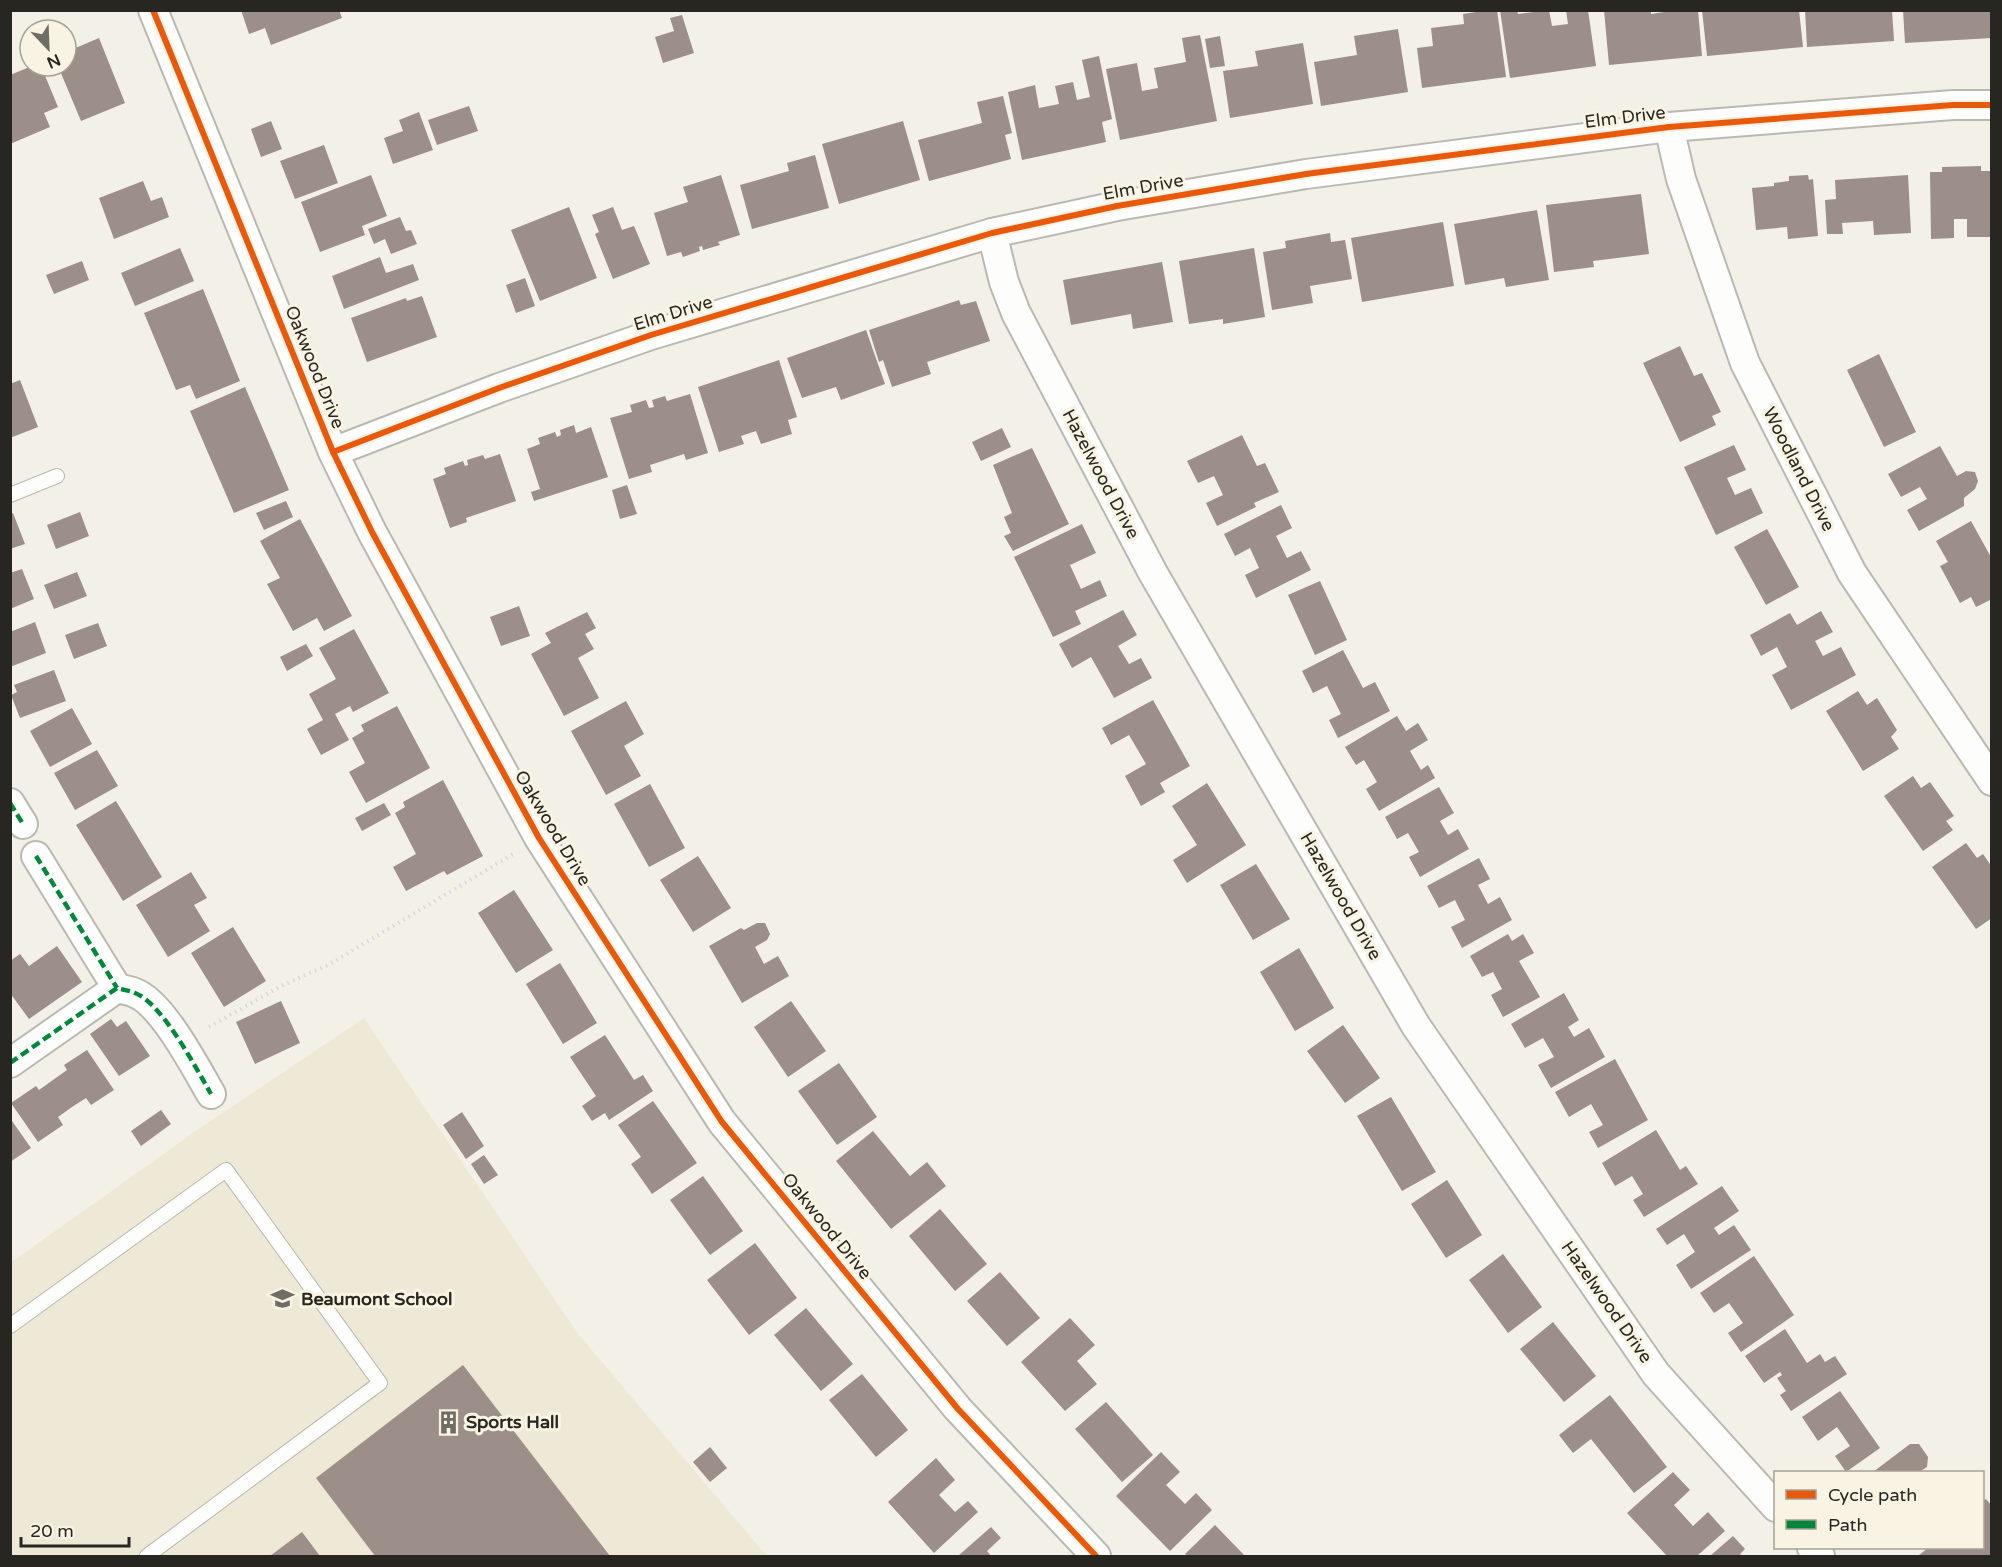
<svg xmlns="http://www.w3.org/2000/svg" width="2002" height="1567" viewBox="0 0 2002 1567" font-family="'Varela Round',sans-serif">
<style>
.built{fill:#eee9d7}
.building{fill:#9c8e89}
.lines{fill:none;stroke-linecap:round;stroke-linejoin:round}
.lane-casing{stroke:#bab8b1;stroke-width:16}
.street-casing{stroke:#bab8b1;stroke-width:32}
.path{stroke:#dad8d5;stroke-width:4;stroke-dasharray:1.5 4.5;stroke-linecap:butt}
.lane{stroke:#fdfdfb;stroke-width:14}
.street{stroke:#fdfdfb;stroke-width:28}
.quiet{stroke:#00873e;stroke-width:4.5;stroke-dasharray:9 4.5;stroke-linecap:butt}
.cycleway-casing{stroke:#f8f3e2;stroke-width:10}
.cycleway{stroke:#e8590c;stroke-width:6}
.labels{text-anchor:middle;stroke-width:6;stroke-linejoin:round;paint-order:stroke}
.street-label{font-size:18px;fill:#282620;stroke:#f8f3e2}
.poi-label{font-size:18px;font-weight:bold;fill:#282620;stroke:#f8f3e2;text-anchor:start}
</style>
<rect width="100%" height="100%" fill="#f3f0e7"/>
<!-- built -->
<polygon class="built" points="364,1018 579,1335 767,1556 11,1556 10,1263 207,1123"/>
<!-- building -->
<g class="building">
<polygon points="241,10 339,10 342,18 271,45 265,28 249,34"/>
<polygon points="1490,10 1497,10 1506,77 1422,88 1417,48 1433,46 1431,28 1464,24 1463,14"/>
<polygon points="1500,10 1517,10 1518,14 1549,10 1552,26 1568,24 1566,10 1588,10 1596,66 1510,78"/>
<polygon points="1604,10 1651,10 1651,14 1677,10 1698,10 1702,56 1609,65"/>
<polygon points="1702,10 1799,10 1803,47 1707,56"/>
<polygon points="1805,10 1892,10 1894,41 1807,47"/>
<polygon points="1903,10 1992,10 1992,38 1905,43"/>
<polygon points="682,15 694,53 663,63 655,37 674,31 670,18"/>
<polygon points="1398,29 1408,92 1321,106 1314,62 1357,55 1354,36"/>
<polygon points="1200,35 1217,121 1120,140 1106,69 1137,63 1142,91 1158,88 1154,68 1186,62 1182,38"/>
<polygon points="1220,36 1225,66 1210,68 1205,39"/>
<polygon points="99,38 125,103 81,121 58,66 66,66 66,52"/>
<polygon points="1303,43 1313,104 1230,118 1223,71 1258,66 1255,51"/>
<polygon points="1099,56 1112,119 1102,122 1106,142 1022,160 1008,92 1035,85 1039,108 1059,104 1055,86 1073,82 1077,100 1090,97 1082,60"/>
<polygon points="32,66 41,66 58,107 44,113 50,127 10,144 10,75"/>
<polygon points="1003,96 1012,133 1005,135 1011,159 929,181 918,140 982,123 977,102"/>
<polygon points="469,106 478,131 437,145 428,120"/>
<polygon points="419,112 433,150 393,164 384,138 403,131 399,120"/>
<polygon points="271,121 282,149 261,157 251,129"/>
<polygon points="903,121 920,180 839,204 822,144"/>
<polygon points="324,145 338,183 295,199 280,161"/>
<polygon points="815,155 829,208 752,229 740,185 789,171 787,163"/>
<polygon points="1981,166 1981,171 1992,171 1992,237 1967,237 1967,219 1954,219 1954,238 1931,239 1930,172 1942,172 1942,167"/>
<polygon points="371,175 387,216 362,226 365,235 320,252 301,202"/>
<polygon points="721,175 740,235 718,242 720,245 703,250 702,246 699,247 700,251 683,257 681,252 667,256 654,213 688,202 683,187"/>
<polygon points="1808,175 1809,180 1813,179 1818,236 1788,239 1787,227 1756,230 1752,188 1774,186 1774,183 1789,181 1789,176"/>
<polygon points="1908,175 1911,233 1874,235 1873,221 1842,223 1843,234 1827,234 1825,200 1836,199 1835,180"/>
<polygon points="143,181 151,201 162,197 169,217 114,239 99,198"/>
<polygon points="1641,194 1649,254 1593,261 1594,267 1554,272 1546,205"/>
<polygon points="569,207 597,278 540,301 511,230"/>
<polygon points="613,207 622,230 634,226 650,264 613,279 595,234 599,232 592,215"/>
<polygon points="1537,210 1549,280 1506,287 1504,278 1465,285 1454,224"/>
<polygon points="400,217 406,231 411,230 417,244 391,254 385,239 374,244 368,229"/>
<polygon points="1443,222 1454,286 1362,302 1351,238"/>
<polygon points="1330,233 1331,242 1345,240 1352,279 1310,286 1313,303 1272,310 1263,252 1286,248 1285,241"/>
<polygon points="180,248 194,281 135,306 121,273"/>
<polygon points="1254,248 1265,317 1223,324 1223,319 1189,324 1179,261"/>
<polygon points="380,257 386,273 413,264 419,280 344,309 332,276"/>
<polygon points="82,261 89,280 54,294 46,275"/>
<polygon points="1162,262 1173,322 1133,329 1131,314 1071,325 1063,280"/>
<polygon points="525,278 535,306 516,313 506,285"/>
<polygon points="203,289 240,381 196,399 190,385 176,390 144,313"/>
<polygon points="422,296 437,337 367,362 351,318 406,298 407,301"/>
<polygon points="959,300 961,305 976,301 990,341 927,362 931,374 892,387 883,360 879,362 869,330"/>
<polygon points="866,330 885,384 841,400 836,387 802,398 787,358"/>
<polygon points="1680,346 1694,376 1702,373 1721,412 1712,416 1716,425 1680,442 1643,363"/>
<polygon points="1879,354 1916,432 1884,447 1847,370"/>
<polygon points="779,360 797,417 788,420 792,434 761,444 756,431 741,436 744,444 719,452 698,387"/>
<polygon points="20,380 38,427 10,438 10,384"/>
<polygon points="245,387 289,490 234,513 190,411"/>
<polygon points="690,394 708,453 686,460 684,454 650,465 652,472 629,479 610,418 632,412 630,405 646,400 649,408 654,407 652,400 665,396 667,401"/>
<polygon points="574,425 576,433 591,427 608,477 534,501 531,492 540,489 527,449 540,444 538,438 555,432 557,437 561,435 560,430"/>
<polygon points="1002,428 1011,447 981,461 972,442"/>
<polygon points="1242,435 1257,466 1265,463 1279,492 1254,503 1256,507 1217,526 1206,503 1223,495 1214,476 1198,483 1187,461"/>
<polygon points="1734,445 1746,470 1727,478 1735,495 1751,488 1763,513 1716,535 1684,467"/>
<polygon points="1940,446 1957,476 1966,471 1975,472 1978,481 1975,489 1964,498 1964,506 1919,531 1907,510 1927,499 1920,487 1901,497 1888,474"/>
<polygon points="1032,448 1069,524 1013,551 1004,536 1011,533 1004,517 1012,513 993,465"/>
<polygon points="500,454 516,501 466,518 467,522 450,528 433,479 446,474 444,468 463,461 465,466 468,465 467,460 483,455 485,459"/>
<polygon points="627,485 637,514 620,519 612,490"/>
<polygon points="286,501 293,517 264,530 256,513"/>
<polygon points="1281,505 1292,528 1276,536 1287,558 1301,551 1311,570 1256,598 1245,575 1259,568 1250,548 1235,556 1224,534"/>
<polygon points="80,512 89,536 56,549 47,525"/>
<polygon points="13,513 25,544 10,549 10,514"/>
<polygon points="300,519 352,616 324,631 317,618 293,631 267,584 280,578 260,541"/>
<polygon points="1971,521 1992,559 1992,599 1976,607 1971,597 1960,603 1940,566 1948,562 1936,541"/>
<polygon points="1082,524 1096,553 1070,565 1081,589 1100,580 1107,596 1075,611 1081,624 1053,637 1014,557"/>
<polygon points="1767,529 1799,587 1766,605 1734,547"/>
<polygon points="22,569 34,599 10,609 10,573"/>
<polygon points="77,572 87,596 54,609 44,585"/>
<polygon points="1320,581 1347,640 1315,655 1288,595"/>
<polygon points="519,606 530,636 501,646 490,617"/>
<polygon points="1123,610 1137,635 1118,646 1129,664 1141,658 1152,678 1114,698 1091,657 1072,668 1059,644"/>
<polygon points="1821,611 1833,632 1815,641 1823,656 1841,647 1856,675 1791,710 1772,675 1787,667 1777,647 1761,656 1750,635 1790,613 1797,625"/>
<polygon points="587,612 596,628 585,634 594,649 578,658 599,698 564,716 531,654 551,643 545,633"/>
<polygon points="35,622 46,653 10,667 10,632"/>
<polygon points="98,623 107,646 74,659 65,635"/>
<polygon points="354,629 389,693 353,712 350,706 335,714 349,740 321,755 307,729 323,720 309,694 336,679 319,648"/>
<polygon points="306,644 313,656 287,671 280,657"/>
<polygon points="1343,650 1363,688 1375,682 1390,711 1338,738 1329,720 1341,714 1327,686 1313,693 1302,671"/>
<polygon points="54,670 66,701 20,718 11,695 17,692 14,685"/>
<polygon points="1858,691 1867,705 1877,698 1897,730 1891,737 1899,749 1863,771 1826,711"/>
<polygon points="1153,700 1190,766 1160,783 1165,792 1141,806 1125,776 1146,764 1129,735 1111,745 1102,728"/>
<polygon points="626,701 644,734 624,746 641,776 606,795 571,731"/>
<polygon points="397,706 430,768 366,803 349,772 365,763 352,738 364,731 361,725"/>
<polygon points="72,708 92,744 50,767 30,731"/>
<polygon points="1397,716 1406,731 1418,723 1428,740 1410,751 1421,770 1428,765 1435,778 1379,811 1366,789 1377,782 1364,760 1356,765 1345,747"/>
<polygon points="97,750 118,786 75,810 54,773"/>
<polygon points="1913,776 1921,788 1930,782 1954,816 1946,821 1953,830 1923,851 1884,796"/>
<polygon points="443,780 483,856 447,875 444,871 406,891 393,867 416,854 395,813 405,807 403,802"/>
<polygon points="1207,783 1246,845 1187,883 1173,860 1197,845 1172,806"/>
<polygon points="650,784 685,848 649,867 614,804"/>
<polygon points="1439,787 1454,813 1440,821 1448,835 1458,829 1469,849 1420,877 1409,857 1419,852 1408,833 1397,839 1385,817"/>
<polygon points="116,801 162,877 123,901 76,825"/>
<polygon points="384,803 391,815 362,831 355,818"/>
<polygon points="1966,843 1977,858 1983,854 1992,867 1992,918 1976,929 1932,867"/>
<polygon points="698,856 731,908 693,932 660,880"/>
<polygon points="1479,858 1490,879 1478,885 1488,904 1500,897 1512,920 1462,948 1451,927 1465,920 1455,900 1439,908 1427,886"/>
<polygon points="1256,864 1290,919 1253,940 1220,885"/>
<polygon points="191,872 207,898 194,905 210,931 168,957 136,905"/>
<polygon points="514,890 553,950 516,973 478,913"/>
<polygon points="757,923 765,923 770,934 767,940 755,947 764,964 778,956 789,976 742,1003 709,946 741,928 744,930"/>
<polygon points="233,927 266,981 224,1007 191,953"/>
<polygon points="1508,934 1512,941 1523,934 1534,953 1519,961 1540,997 1503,1017 1491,995 1502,989 1493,972 1482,977 1470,956"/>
<polygon points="57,946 82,982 29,1019 10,993 10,961 20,954 29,966"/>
<polygon points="1299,948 1334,1008 1295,1031 1260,972"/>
<polygon points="560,963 597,1023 563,1044 526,984"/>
<polygon points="1564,993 1579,1020 1568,1027 1574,1037 1589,1028 1605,1057 1551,1088 1538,1065 1554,1057 1543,1038 1525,1048 1511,1024"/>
<polygon points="281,1001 300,1043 255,1064 236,1022"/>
<polygon points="791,1001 826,1051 788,1077 754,1027"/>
<polygon points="111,1019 117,1027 126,1021 150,1056 119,1076 90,1034"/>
<polygon points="1343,1025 1380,1078 1345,1103 1307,1051"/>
<polygon points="605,1035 634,1080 643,1075 653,1091 609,1120 605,1113 592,1121 582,1106 596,1096 570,1057"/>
<polygon points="87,1050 114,1090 91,1105 86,1098 72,1107 58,1117 63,1125 38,1142 11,1103 36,1086 39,1090 67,1070 64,1065"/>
<polygon points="1615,1059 1648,1120 1598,1148 1589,1132 1603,1125 1591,1104 1569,1117 1555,1092"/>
<polygon points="839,1063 877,1117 837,1145 798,1091"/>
<polygon points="1391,1097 1436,1172 1402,1191 1357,1116"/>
<polygon points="653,1101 697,1163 652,1194 631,1164 641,1157 618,1125"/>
<polygon points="161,1110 171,1124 141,1146 131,1131"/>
<polygon points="462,1112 484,1146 466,1159 443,1125"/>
<polygon points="10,1118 31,1148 10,1162"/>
<polygon points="1656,1130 1680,1170 1686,1166 1698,1184 1644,1217 1633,1200 1643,1194 1632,1176 1615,1186 1602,1163"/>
<polygon points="873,1131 910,1176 927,1162 946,1186 891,1229 836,1161"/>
<polygon points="484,1155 498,1175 484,1184 471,1164"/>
<polygon points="703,1176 743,1231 710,1255 670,1200"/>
<polygon points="1447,1180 1482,1235 1446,1258 1411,1204"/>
<polygon points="1722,1186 1739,1211 1714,1228 1719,1235 1734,1225 1751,1250 1691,1289 1676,1265 1695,1252 1684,1234 1667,1245 1656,1229"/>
<polygon points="940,1209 987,1264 955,1291 909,1236"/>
<polygon points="755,1243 797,1298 749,1335 707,1280"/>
<polygon points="1503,1254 1542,1307 1508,1333 1469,1280"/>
<polygon points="1754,1256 1794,1315 1741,1352 1728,1333 1743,1323 1729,1303 1714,1313 1700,1293"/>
<polygon points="1000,1272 1040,1318 1007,1346 967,1301"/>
<polygon points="806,1308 853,1364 821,1391 774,1335"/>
<polygon points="1070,1318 1095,1345 1077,1361 1097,1384 1065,1411 1021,1362"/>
<polygon points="1553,1322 1596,1376 1564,1402 1520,1349"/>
<polygon points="1785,1329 1807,1363 1820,1354 1825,1362 1835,1356 1847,1374 1791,1411 1780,1395 1786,1391 1777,1378 1782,1375 1780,1372 1764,1383 1745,1356"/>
<polygon points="463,1365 610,1556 375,1556 316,1478"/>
<polygon points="862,1374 908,1430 876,1457 829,1400"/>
<polygon points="1840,1391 1880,1448 1846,1472 1835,1456 1850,1446 1837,1427 1818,1441 1802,1417"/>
<polygon points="1610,1395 1667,1467 1634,1493 1591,1439 1573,1453 1559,1435"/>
<polygon points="1106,1402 1153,1455 1122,1482 1075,1429"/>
<polygon points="1910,1444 1919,1444 1928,1457 1927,1467 1919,1472 1873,1472"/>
<polygon points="710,1447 727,1468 710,1482 693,1462"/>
<polygon points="1161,1452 1180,1472 1166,1485 1185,1504 1196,1493 1212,1510 1170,1551 1116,1496"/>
<polygon points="936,1458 955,1480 939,1495 955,1512 968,1501 978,1512 934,1553 888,1502"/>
<polygon points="1673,1472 1690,1490 1674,1505 1693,1526 1708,1512 1725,1531 1697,1556 1667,1556 1627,1513"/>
<polygon points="1986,1499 1992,1506 1992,1556 1920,1556 1919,1555 1928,1548 1982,1548 1982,1502"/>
<polygon points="1215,1525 1245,1556 1188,1556 1185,1554"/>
<polygon points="991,1527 1001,1538 987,1551 991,1556 958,1556"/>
<polygon points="302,1532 320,1556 270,1556"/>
<polygon points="1733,1536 1745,1549 1740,1554 1742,1556 1710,1556"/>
</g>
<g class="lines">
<defs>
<g id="lane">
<polyline points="10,495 57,476"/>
<polyline points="10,1326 226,1170 380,1383 147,1556"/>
</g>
<g id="street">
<polyline points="153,10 333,452 372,532 539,838 722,1122 958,1409 1096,1556"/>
<polyline points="1669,127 1681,179 1745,363 1852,573 1992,781"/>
<polyline points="992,233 1004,282 1016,313 1153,573 1416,1026 1656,1374 1776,1507"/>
<polyline points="333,452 499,388 651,335 992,233 1117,206 1306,174 1669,127 1953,105 1992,105"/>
<polyline points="10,803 23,824"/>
<polyline points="36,856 117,988"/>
<path d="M10,1063L117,988C122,990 129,990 135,993C162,1003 196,1068 211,1094"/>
<polyline points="1812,1548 1820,1556"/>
</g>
</defs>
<!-- lane casing -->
<use href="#lane" class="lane-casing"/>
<!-- street casing -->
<use href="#street" class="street-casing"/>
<!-- path -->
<polyline class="path" points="209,1027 281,986 330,964 513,854"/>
<!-- lane -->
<use href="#lane" class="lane"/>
<!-- street -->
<use href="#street" class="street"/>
<!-- quiet -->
<g class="quiet">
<polyline points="10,803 23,824"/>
<polyline points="36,856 117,988"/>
<path d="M10,1063L117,988C122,990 129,990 135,993C162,1003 196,1068 211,1094"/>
</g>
<defs>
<g id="cycleway">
<polyline points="153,10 333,452 372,532 539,838 722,1122 958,1409 1096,1556"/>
<polyline points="333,452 499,388 651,335 992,233 1117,206 1306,174 1669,127 1953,105 1992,105"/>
</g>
</defs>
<!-- cycleway casing -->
<use href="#cycleway" class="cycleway-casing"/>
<!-- cycleway -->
<use href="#cycleway" class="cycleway"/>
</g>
<!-- icons -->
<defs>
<symbol id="school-bare" viewBox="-9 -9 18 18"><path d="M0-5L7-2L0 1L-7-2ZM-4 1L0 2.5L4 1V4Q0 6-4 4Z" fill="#6f6d66" stroke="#f8f3e2" stroke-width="2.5" paint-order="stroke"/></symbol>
<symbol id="building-bare" viewBox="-9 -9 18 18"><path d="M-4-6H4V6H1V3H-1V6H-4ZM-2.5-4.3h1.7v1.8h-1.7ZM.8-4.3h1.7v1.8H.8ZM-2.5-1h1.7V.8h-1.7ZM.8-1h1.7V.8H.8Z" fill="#6f6d66" stroke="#f8f3e2" stroke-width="2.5" paint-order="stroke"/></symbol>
</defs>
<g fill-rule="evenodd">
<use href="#school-bare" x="266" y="1282" width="33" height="33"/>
<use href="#building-bare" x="432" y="1406" width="33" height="33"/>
</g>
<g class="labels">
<!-- street labels -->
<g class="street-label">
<text transform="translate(1625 117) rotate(-7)" y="6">Elm Drive</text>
<text transform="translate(1143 187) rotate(-10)" y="6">Elm Drive</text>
<text transform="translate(673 313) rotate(-17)" y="6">Elm Drive</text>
<text transform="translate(315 367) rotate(68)" y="6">Oakwood Drive</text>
<text transform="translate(1799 469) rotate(63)" y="6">Woodland Drive</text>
<text transform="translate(1101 474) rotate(62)" y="6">Hazelwood Drive</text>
<text transform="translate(553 828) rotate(59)" y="6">Oakwood Drive</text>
<text transform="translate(1341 896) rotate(60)" y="6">Hazelwood Drive</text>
<text transform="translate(827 1226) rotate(51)" y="6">Oakwood Drive</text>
<text transform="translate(1607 1302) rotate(55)" y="6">Hazelwood Drive</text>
</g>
<!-- poi labels -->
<g class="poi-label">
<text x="301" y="1305">Beaumont School</text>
<text x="466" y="1428">Sports Hall</text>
</g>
</g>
<!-- border -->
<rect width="2002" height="1567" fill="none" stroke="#282620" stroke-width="24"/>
<!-- legend -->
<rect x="1774" y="1471" width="210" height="78" fill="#f8f3e2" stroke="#a5a194" stroke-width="1.5"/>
<rect x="1786" y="1490" width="30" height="9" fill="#e8590c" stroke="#a5a194" stroke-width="1.5"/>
<text x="1828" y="1501" font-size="18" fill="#282620">Cycle path</text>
<rect x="1786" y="1520" width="30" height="9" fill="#00873e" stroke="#a5a194" stroke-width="1.5"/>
<text x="1828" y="1531" font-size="18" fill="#282620">Path</text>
<!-- north arrow -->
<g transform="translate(48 48) rotate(157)"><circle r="28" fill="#f8f3e2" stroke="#a5a194" stroke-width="1.5"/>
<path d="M0-4.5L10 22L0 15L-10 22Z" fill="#6f6d66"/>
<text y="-9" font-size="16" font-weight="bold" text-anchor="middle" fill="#282620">N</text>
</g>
<!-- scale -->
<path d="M21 1537v9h108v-9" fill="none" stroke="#282620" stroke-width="3"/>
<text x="30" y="1537" font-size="18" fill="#282620" stroke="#f8f3e2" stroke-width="4.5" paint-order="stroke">20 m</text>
</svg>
